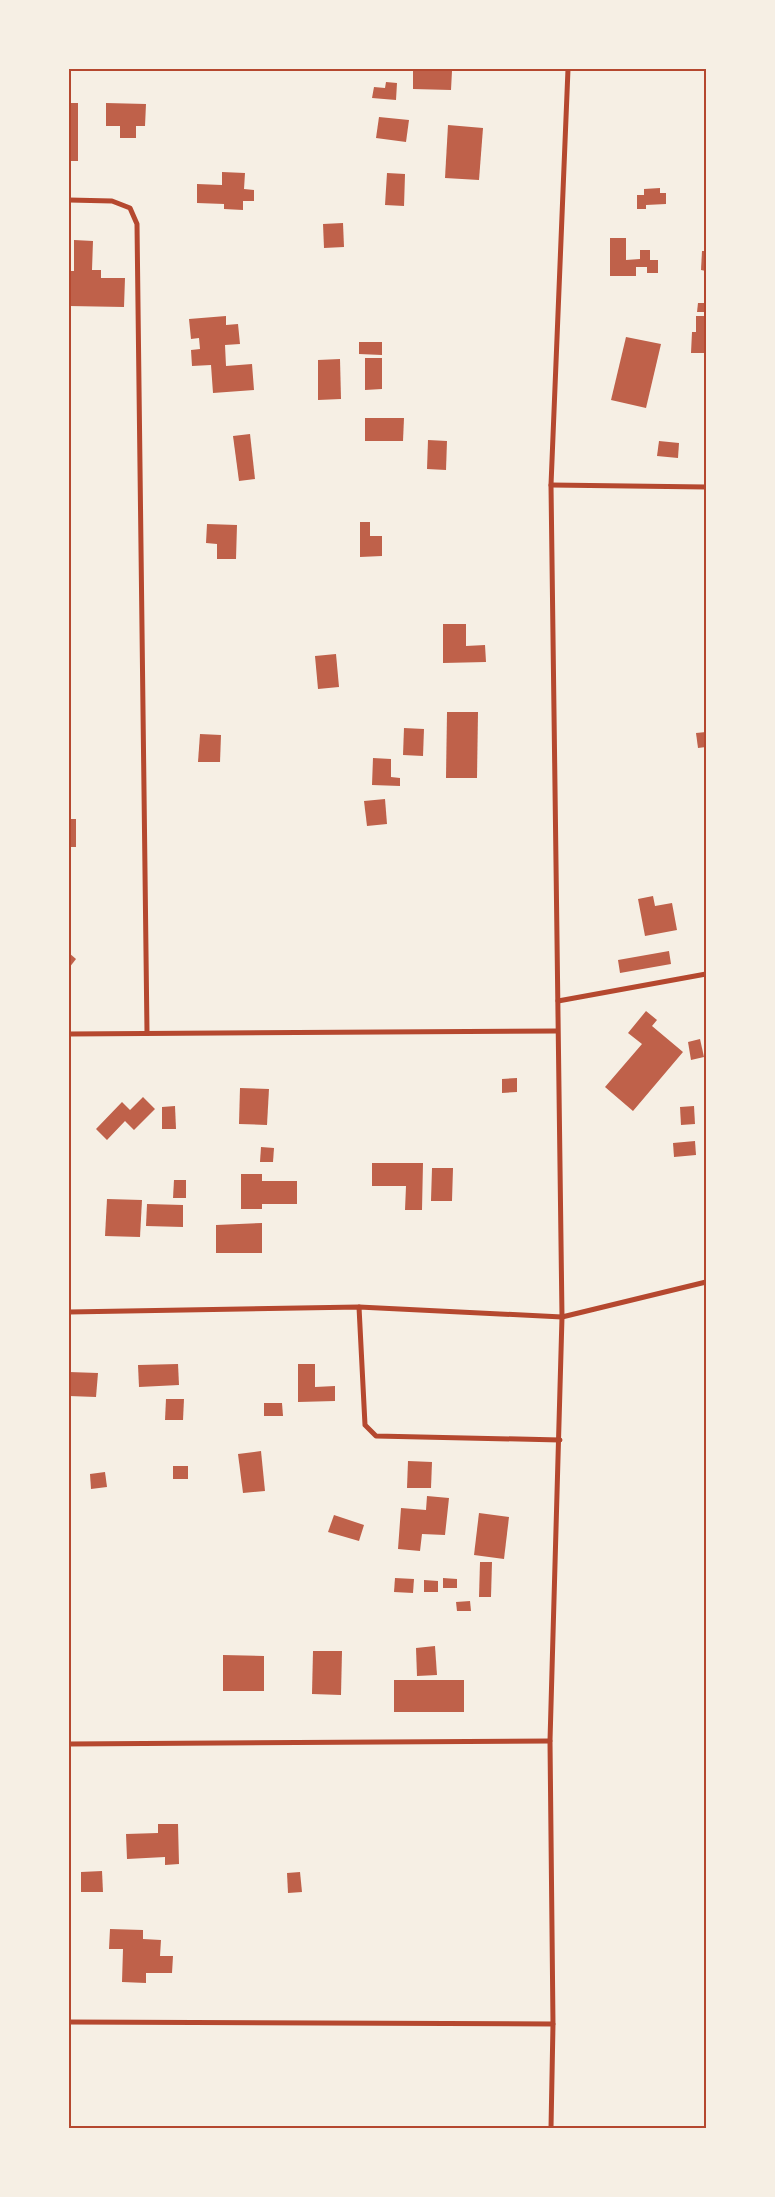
<svg xmlns="http://www.w3.org/2000/svg" width="775" height="2197" viewBox="0 0 775 2197" font-family="'Work Sans',sans-serif">
<style>
.building{fill:#bf614a}
.lines{fill:none;stroke-linecap:round;stroke-linejoin:round}
.minor{stroke:#b5482f;stroke-width:5}
.neatline{fill:none;stroke:#b5482f;stroke-width:2}
</style>
<rect width="100%" height="100%" fill="#f6efe4"/>
<!-- building -->
<g class="building">
<polygon points="420,69 441,69 440,71 452,71 451,90 413,89 413,70"/>
<polygon points="386,82 397,83 396,100 372,98 374,87 385,88"/>
<rect x="69" y="103" width="9" height="58"/>
<polygon points="106,103 146,104 145,126 136,126 136,138 120,138 120,126 106,126"/>
<polygon points="379,117 409,120 406,142 376,138"/>
<polygon points="448,125 483,128 479,180 445,178"/>
<polygon points="222,172 245,173 244,189 254,190 254,201 243,201 243,210 224,209 224,204 197,203 197,184 222,185"/>
<polygon points="387,173 405,174 404,206 385,205"/>
<polygon points="660,188 660,193 666,193 666,204 646,205 646,209 637,209 637,195 644,195 644,189"/>
<polygon points="343,223 344,247 324,248 323,224"/>
<polygon points="610,238 626,238 626,260 640,259 640,250 650,250 650,260 658,260 658,273 647,273 647,267 636,267 636,276 610,276"/>
<polygon points="74,240 93,241 92,270 101,270 101,278 125,278 124,307 69,306 69,271 74,271"/>
<polygon points="702,251 706,251 706,271 701,270"/>
<polygon points="698,303 706,303 706,312 697,312"/>
<polygon points="226,316 226,325 238,324 240,344 225,345 226,366 252,364 254,390 213,393 211,365 192,366 191,350 200,349 199,338 191,339 189,319"/>
<polygon points="696,316 706,316 706,353 691,353 692,332 696,332"/>
<polygon points="626,337 661,344 646,408 611,400"/>
<polygon points="359,342 382,342 382,355 359,354"/>
<polygon points="365,358 382,358 382,389 365,390"/>
<polygon points="340,359 341,399 318,400 318,360"/>
<polygon points="365,418 404,418 403,441 365,441"/>
<polygon points="250,434 255,479 239,481 233,436"/>
<polygon points="428,440 447,441 446,470 427,469"/>
<polygon points="659,441 679,443 678,458 657,456"/>
<polygon points="360,522 370,522 370,536 382,536 382,556 360,557"/>
<polygon points="207,524 237,525 236,559 217,559 217,544 206,543"/>
<polygon points="443,624 466,624 466,646 485,645 486,662 443,663"/>
<polygon points="336,654 339,687 318,689 315,656"/>
<polygon points="447,712 478,712 477,778 446,778"/>
<polygon points="404,728 424,729 423,756 403,755"/>
<polygon points="706,732 706,747 698,748 696,733"/>
<polygon points="200,734 221,735 220,762 198,762"/>
<polygon points="373,758 391,759 391,777 400,778 400,786 372,785"/>
<polygon points="385,799 387,824 367,826 364,801"/>
<rect x="69" y="819" width="7" height="28"/>
<polygon points="653,896 655,906 672,903 677,930 645,936 638,899"/>
<polygon points="669,951 671,964 620,973 618,960"/>
<polygon points="69,953 76,959 69,968"/>
<polygon points="646,1011 657,1020 652,1026 683,1052 633,1111 605,1087 642,1044 628,1033"/>
<polygon points="700,1039 704,1057 691,1060 688,1042"/>
<polygon points="517,1078 517,1092 502,1093 502,1079"/>
<polygon points="240,1088 269,1089 267,1125 239,1124"/>
<polygon points="143,1097 155,1109 134,1130 125,1121 107,1140 96,1129 122,1102 130,1110"/>
<polygon points="175,1106 176,1129 162,1129 162,1107"/>
<polygon points="694,1106 695,1124 681,1125 680,1107"/>
<polygon points="695,1141 696,1155 674,1157 673,1143"/>
<polygon points="261,1147 274,1148 273,1162 260,1162"/>
<polygon points="372,1163 423,1163 422,1210 405,1210 406,1186 372,1186"/>
<polygon points="432,1168 453,1168 452,1201 431,1201"/>
<polygon points="241,1174 262,1174 262,1181 297,1181 297,1204 262,1204 262,1209 241,1209"/>
<polygon points="174,1180 186,1180 186,1198 173,1198"/>
<polygon points="107,1199 142,1200 140,1237 105,1236"/>
<polygon points="147,1204 183,1205 183,1227 146,1226"/>
<polygon points="262,1223 262,1253 216,1253 216,1225"/>
<polygon points="178,1364 179,1385 139,1387 138,1365"/>
<polygon points="298,1364 315,1364 315,1387 335,1386 335,1401 298,1402"/>
<polygon points="69,1372 98,1373 96,1397 69,1396"/>
<polygon points="166,1399 184,1399 183,1420 165,1420"/>
<polygon points="264,1403 282,1403 283,1416 264,1416"/>
<polygon points="261,1451 265,1491 243,1493 238,1454"/>
<polygon points="408,1461 432,1462 431,1488 407,1488"/>
<rect x="173" y="1466" width="15" height="13"/>
<polygon points="105,1472 107,1487 91,1489 90,1474"/>
<polygon points="427,1496 449,1498 445,1535 422,1534 420,1551 398,1549 401,1508 426,1510"/>
<polygon points="479,1513 509,1517 504,1559 474,1555"/>
<polygon points="334,1515 364,1525 359,1541 328,1532"/>
<polygon points="480,1562 492,1562 491,1597 479,1597"/>
<polygon points="395,1578 414,1579 413,1593 394,1592"/>
<polygon points="443,1578 457,1579 457,1588 443,1588"/>
<polygon points="424,1580 438,1581 438,1592 424,1592"/>
<polygon points="470,1601 471,1611 457,1611 456,1602"/>
<polygon points="435,1646 437,1675 417,1676 416,1648"/>
<polygon points="313,1651 342,1651 341,1695 312,1694"/>
<polygon points="223,1655 264,1656 264,1691 223,1691"/>
<rect x="394" y="1680" width="70" height="32"/>
<polygon points="158,1824 178,1824 179,1864 165,1865 165,1857 127,1859 126,1834 158,1833"/>
<polygon points="102,1871 103,1892 81,1892 81,1872"/>
<polygon points="300,1872 302,1892 288,1893 287,1873"/>
<polygon points="110,1929 143,1930 143,1939 161,1940 160,1956 173,1956 172,1973 146,1973 146,1983 122,1982 123,1949 109,1949"/>
</g>
<g class="lines">
<!-- minor -->
<g class="minor">
<polyline points="69,200 112,201 130,208 137,224 147,1033"/>
<polyline points="551,485 706,487"/>
<polyline points="558,1001 706,974"/>
<polyline points="69,1034 557,1031"/>
<polyline points="359,1307 365,1425 376,1436 560,1440"/>
<polyline points="69,1312 359,1307 562,1317 706,1282"/>
<polyline points="69,1744 550,1741"/>
<polyline points="69,2022 553,2024"/>
<polyline points="551,2128 553,2024 550,1741 562,1317 551,485 568,69"/>
</g>
</g>
<!-- border -->
<rect width="775" height="2197" fill="none" stroke="#f6efe4" stroke-width="140"/>
<rect x="70" y="70" width="635" height="2057" class="neatline"/>
</svg>
